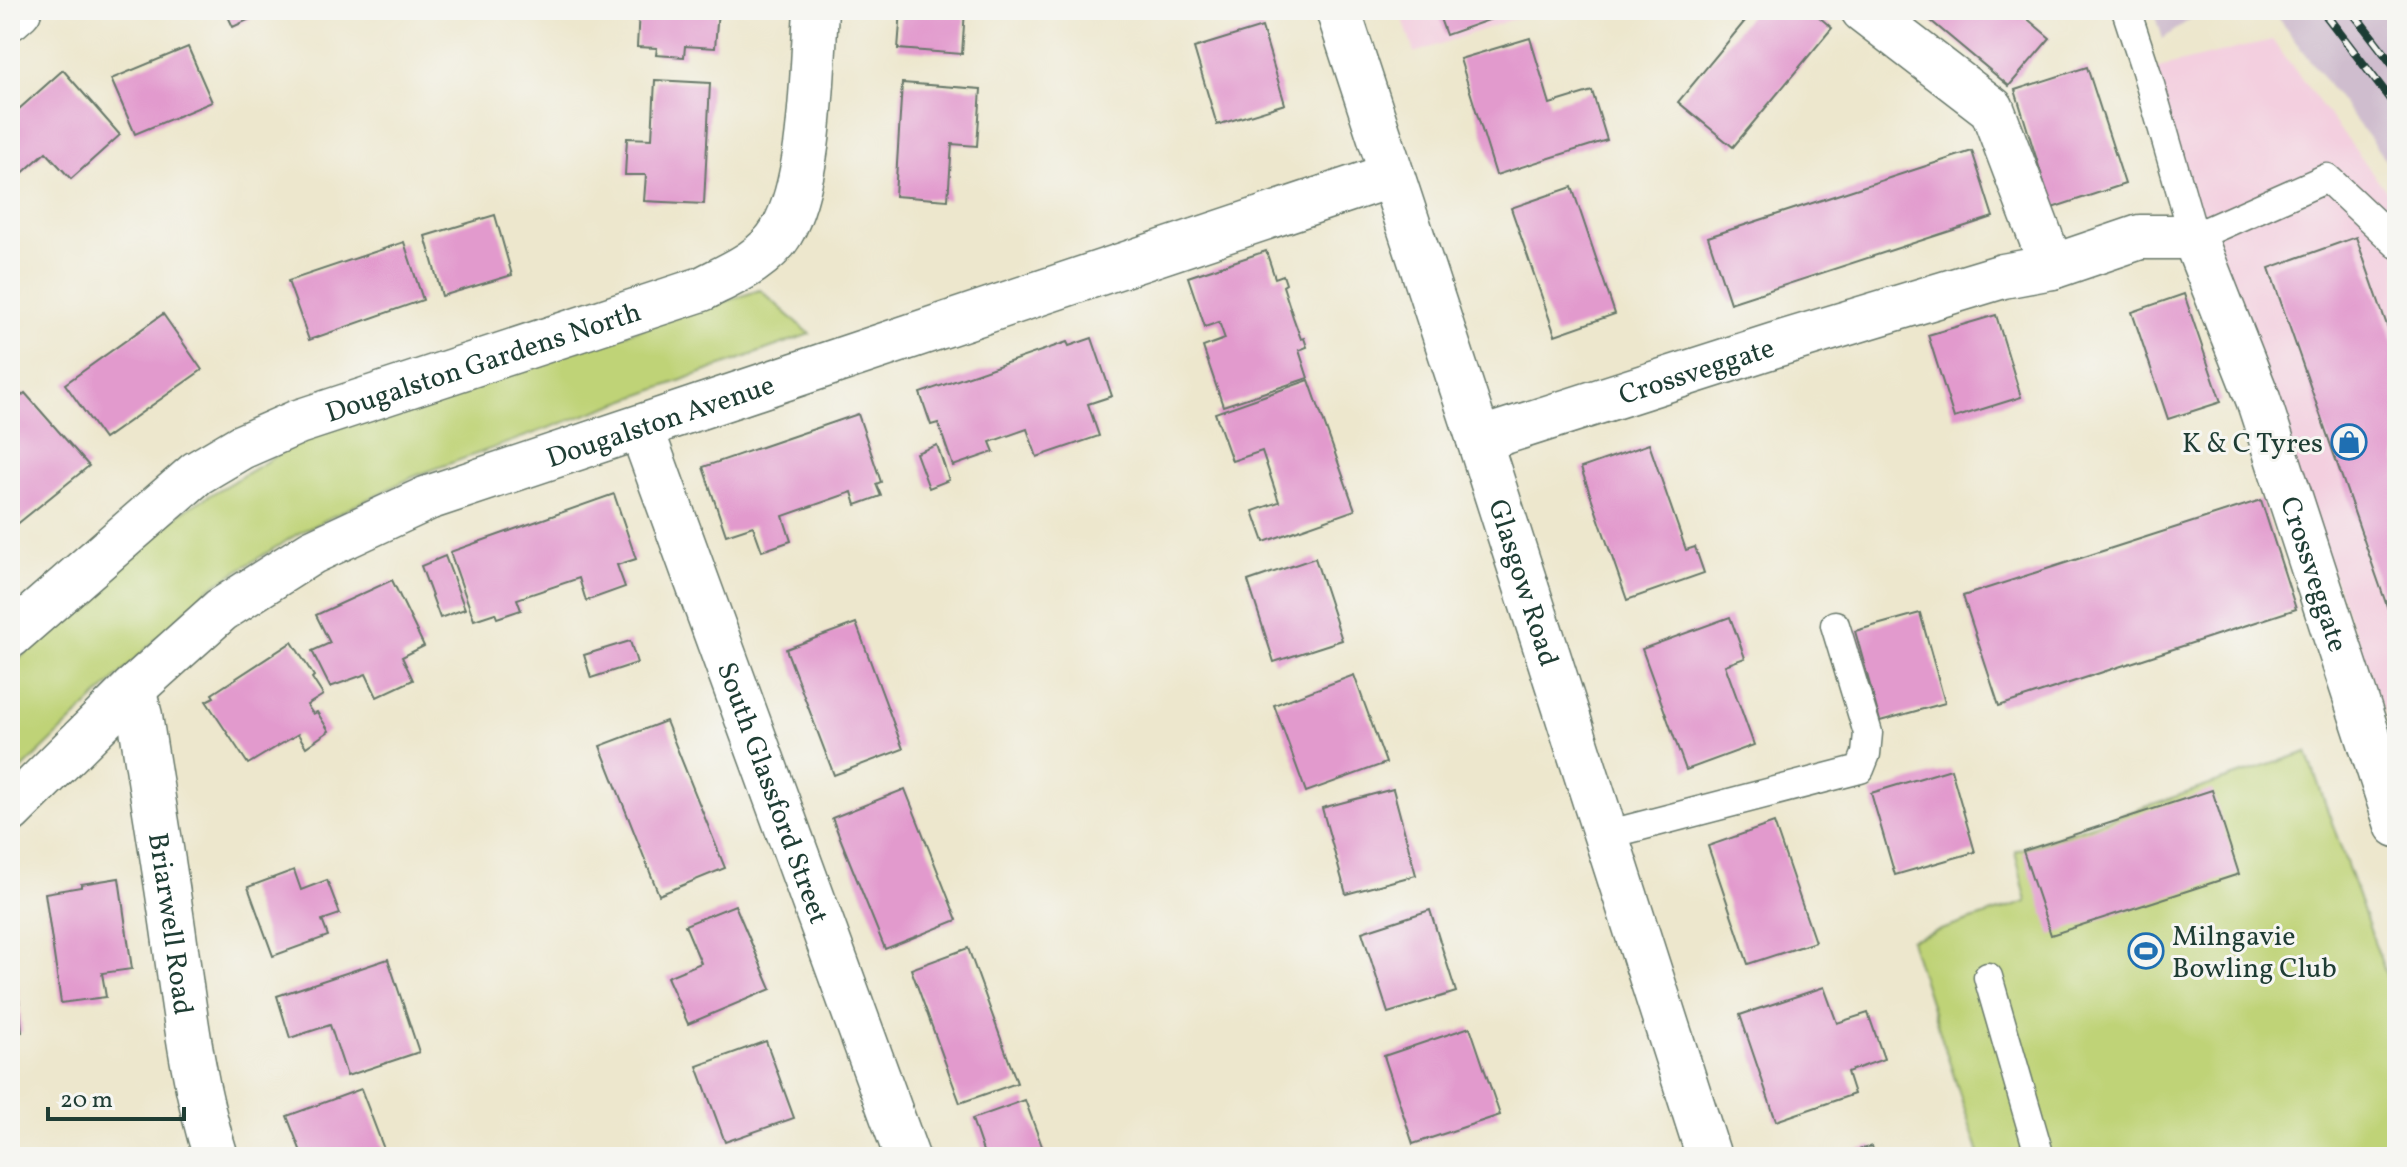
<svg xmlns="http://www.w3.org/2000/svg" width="2407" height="1167" viewBox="0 0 2407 1167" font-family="Vollkorn,serif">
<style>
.built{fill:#f3cfdf}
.industrial{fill:#cfbdce}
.green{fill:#bfd377;stroke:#6f8856;stroke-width:2}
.building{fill:#e29acd}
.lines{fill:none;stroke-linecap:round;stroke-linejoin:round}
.service-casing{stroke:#67786a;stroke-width:31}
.minor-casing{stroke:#67786a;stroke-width:47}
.primary-casing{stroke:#67786a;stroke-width:47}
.service{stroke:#fff;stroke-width:28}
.minor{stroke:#fff;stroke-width:44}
.primary{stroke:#fff;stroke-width:44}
.rail-casing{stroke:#1f3d34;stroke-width:9}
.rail{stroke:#f6f6f2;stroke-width:6;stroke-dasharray:18;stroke-linecap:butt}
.labels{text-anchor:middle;stroke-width:6;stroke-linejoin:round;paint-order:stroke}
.street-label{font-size:28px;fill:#1f3d34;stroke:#f6f6f2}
.poi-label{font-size:28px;fill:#1f3d34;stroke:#f6f6f2;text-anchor:end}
</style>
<rect width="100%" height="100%" fill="#f6f6f2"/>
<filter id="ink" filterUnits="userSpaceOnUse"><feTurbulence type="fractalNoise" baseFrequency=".0125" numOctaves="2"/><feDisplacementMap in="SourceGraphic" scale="16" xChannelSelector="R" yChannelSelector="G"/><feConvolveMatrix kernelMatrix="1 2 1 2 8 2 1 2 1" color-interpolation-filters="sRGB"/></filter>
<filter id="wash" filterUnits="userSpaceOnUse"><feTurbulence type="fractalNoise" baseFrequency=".006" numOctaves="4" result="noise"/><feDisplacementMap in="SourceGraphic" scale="32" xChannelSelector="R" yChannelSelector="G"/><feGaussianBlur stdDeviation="1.8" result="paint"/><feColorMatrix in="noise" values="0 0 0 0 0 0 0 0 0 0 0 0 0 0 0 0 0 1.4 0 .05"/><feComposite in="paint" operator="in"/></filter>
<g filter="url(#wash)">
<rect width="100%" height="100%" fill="#ede7cd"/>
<!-- built -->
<g class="built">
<polygon points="1400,10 1540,10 1414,53"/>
<polygon points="2272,40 2397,205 2397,746 2146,71"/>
</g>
<!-- industrial -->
<g class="industrial">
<polygon points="2154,10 2203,10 2163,39"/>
<polygon points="2271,10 2397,10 2397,175 2276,16"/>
</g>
<!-- green -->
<g class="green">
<polygon points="760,290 810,334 415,476 301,532 208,589 10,781 10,668 73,606 180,513 306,438"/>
<polygon points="2307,752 2397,1006 2397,1157 1980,1157 1910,940 2027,902 2015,851"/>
</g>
<g id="blocks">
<!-- building -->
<g class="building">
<polygon points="225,10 269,10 233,27"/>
<polygon points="639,10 718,10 715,48 685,46 684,57 656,55 657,48 637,47"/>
<polygon points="901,10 965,10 962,54 898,49"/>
<polygon points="1437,10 1517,10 1446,35"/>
<polygon points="1754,10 1811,10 1832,28 1733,147 1678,102"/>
<polygon points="1928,10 2017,10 2050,38 2009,86 1924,15"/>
<polygon points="1262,27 1285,104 1217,125 1194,48"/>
<polygon points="1530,38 1550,104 1592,91 1607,140 1496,175 1460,59"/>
<polygon points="188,47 212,102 135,134 111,79"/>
<polygon points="2087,67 2125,184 2052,208 2015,90"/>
<polygon points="63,70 120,135 71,179 46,152 10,184 10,117"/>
<polygon points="655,80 710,83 704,204 644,201 646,175 625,175 627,138 652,139"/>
<polygon points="902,83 981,89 977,146 952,144 948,200 895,196"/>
<polygon points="1972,151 1993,217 1730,303 1708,237"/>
<polygon points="1572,187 1615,314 1555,335 1511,208"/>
<polygon points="495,215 512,275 442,296 425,236"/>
<polygon points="2356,237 2397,354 2397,635 2269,268"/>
<polygon points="404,242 423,300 309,340 288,281"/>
<polygon points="1266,251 1275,278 1283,275 1286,284 1283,286 1293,317 1301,339 1304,338 1307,347 1299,350 1308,378 1223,406 1203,347 1225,339 1219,322 1205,327 1188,277"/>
<polygon points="2184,294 2221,402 2168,419 2132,312"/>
<polygon points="163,314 202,370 104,439 65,384"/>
<polygon points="1996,315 2021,397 1954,418 1928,335"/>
<polygon points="1092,338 1112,396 1088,404 1099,436 1037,457 1027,429 990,442 994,452 953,466 938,423 931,425 920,393 1067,342 1069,346"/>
<polygon points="1309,380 1355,510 1264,542 1253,511 1279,502 1262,451 1232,461 1215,413"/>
<polygon points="25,393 89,466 10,530 10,406"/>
<polygon points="858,414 881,482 876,484 881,496 856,505 852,492 783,516 791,541 762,551 753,526 726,535 703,467"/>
<polygon points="1649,444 1686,550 1695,547 1704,573 1627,600 1581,468"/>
<polygon points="937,445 949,480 929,488 916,453"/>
<polygon points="614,494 636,559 617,565 625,587 586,601 579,578 517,599 521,610 497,618 495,613 474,620 450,552"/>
<polygon points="2261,500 2296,609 1999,706 1963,596"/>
<polygon points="445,556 465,609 440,618 421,566"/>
<polygon points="1315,558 1342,640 1274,662 1248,581"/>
<polygon points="392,580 424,646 402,657 413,680 377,697 366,674 330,687 312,651 330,643 316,615"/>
<polygon points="1920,613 1945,703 1880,721 1855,631"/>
<polygon points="1730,617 1745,658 1725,665 1754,745 1686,770 1642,649"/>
<polygon points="856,623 903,749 834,775 786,649"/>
<polygon points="630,641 637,663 591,678 584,655"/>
<polygon points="292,642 314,676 312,678 323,695 307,705 313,714 317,712 329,731 306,747 298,734 248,764 206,701 214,697 212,694"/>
<polygon points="1354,675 1386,763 1306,792 1274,705"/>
<polygon points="666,721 725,868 659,895 600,746"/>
<polygon points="1951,769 1975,852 1895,875 1871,793"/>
<polygon points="905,789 957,920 885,949 832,818"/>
<polygon points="1393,789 1416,875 1346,894 1322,808"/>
<polygon points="2212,790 2239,874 2051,935 2023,851"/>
<polygon points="1774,823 1815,942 1748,964 1708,846"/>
<polygon points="294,870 301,890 327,880 340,914 322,920 328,936 273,956 248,887"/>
<polygon points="119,878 132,969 102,973 106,997 61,1003 45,893 81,887 81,884"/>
<polygon points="735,905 771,989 688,1024 667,977 701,963 685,925"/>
<polygon points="1430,910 1456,992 1388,1013 1362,932"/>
<polygon points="968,948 1017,1083 960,1103 911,969"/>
<polygon points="388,959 419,1052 347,1076 330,1025 290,1038 277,996"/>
<polygon points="16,964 22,1032 10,1033 10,965"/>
<polygon points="1824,987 1837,1023 1868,1013 1884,1059 1847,1072 1854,1094 1776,1121 1740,1015"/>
<polygon points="1470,1027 1500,1115 1413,1144 1384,1056"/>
<polygon points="766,1041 794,1118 725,1142 697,1066"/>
<polygon points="361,1089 387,1157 303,1157 287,1116"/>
<polygon points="1025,1100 1046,1157 985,1157 972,1119"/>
<polygon points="1872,1146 1875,1157 1838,1157 1838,1156"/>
</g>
</g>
</g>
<g filter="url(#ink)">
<use href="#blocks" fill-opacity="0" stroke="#67786a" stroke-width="2"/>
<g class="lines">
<defs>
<g id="service">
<polyline points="2126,10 2146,71 2194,237 2327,178 2397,244"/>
<polyline points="1606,835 1860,769 1866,754 1868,733 1835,625"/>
<polyline points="1988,977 2040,1157"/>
</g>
<g id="minor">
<polyline points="1863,10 1992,109 2052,267"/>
<polyline points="10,18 19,10"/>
<path id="s1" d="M641,428L907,1157"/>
<path id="s2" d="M1479,440L1775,345L2003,276L2052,267L2140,237H2194L2258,399L2397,825"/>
<path id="s3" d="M10,636L197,473L241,447L298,422L702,289C731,274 764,261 781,233C812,182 812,71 816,10"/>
<path id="s4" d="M133,689L140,716C151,787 163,857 173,928C184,1006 192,1082 216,1157"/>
<path id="s5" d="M10,811L133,689L221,610L312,552L428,498L1392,175"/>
</g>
<g id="primary">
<path id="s6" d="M1338,10L1479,440L1709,1157"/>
</g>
</defs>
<!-- service casing -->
<use href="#service" class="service-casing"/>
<!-- minor casing -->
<use href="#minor" class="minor-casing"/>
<!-- primary casing -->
<use href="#primary" class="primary-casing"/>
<!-- service -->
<use href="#service" class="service"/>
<!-- minor -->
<use href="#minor" class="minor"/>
<!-- primary -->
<use href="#primary" class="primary"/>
<defs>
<g id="rail">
<polyline points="2322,10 2397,108"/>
<polyline points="2351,10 2397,70"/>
</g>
</defs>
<!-- rail casing -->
<use href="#rail" class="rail-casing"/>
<!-- rail -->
<use href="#rail" class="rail"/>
</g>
</g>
<!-- icons -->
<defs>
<symbol id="shop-ring" viewBox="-11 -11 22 22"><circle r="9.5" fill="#f6f6f2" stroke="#1f6fb2" stroke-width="1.5"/><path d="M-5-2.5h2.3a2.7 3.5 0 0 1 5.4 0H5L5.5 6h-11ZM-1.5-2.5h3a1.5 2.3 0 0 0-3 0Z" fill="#1f6fb2"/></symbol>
<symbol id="stadium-ring" viewBox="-11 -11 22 22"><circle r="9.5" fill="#f6f6f2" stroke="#1f6fb2" stroke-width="1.5"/><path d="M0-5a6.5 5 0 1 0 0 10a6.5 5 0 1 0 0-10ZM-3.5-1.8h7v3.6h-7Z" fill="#1f6fb2"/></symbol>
</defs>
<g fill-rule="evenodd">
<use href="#shop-ring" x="2329" y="422" width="40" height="40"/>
<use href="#stadium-ring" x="2126" y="931" width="40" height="40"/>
</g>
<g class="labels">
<!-- street labels -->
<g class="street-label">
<text dy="10" stroke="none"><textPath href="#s3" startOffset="556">Dougalston Gardens North</textPath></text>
<text dy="10" stroke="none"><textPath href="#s2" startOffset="228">Crossveggate</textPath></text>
<text dy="10" stroke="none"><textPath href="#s5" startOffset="772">Dougalston Avenue</textPath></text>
<text dy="10" stroke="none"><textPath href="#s2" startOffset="1104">Crossveggate</textPath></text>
<text dy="10" stroke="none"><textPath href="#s6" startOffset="602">Glasgow Road</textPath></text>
<text dy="10" stroke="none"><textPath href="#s1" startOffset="388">South Glassford Street</textPath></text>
<text dy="10" stroke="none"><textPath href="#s4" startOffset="238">Briarwell Road</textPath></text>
</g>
<!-- poi labels -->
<g class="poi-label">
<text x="2323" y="452">K &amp; C Tyres</text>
<text x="2172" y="945" text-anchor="start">Milngavie<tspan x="2172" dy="32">Bowling Club</tspan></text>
</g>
</g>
<!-- margin -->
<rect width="2407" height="1167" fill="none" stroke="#f6f6f2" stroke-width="40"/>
<!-- scale -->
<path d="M48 1107v12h136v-12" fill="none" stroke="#1f3d34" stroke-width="4"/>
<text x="60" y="1107" font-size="24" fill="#1f3d34" stroke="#f6f6f2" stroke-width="6" paint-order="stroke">20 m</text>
</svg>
